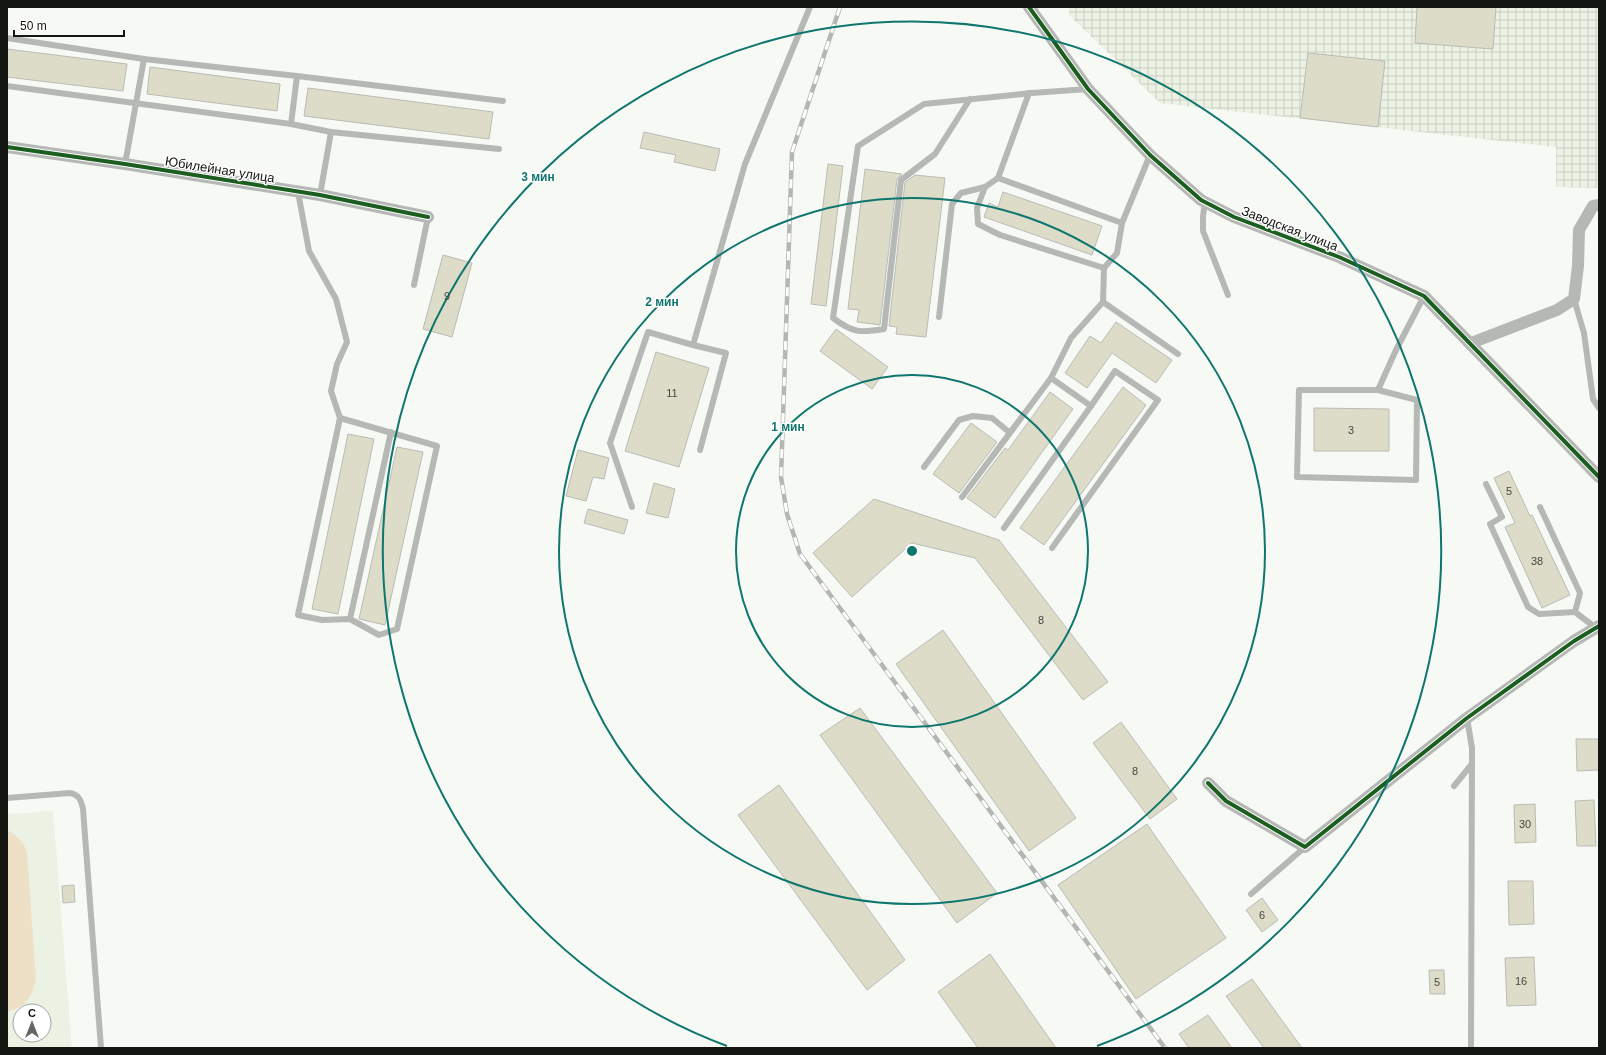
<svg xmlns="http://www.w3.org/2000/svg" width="1606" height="1055" viewBox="0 0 1606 1055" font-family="Arial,sans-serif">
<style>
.built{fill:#ebf2e4;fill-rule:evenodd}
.industrial{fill:url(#industrial-grid)}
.green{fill:#eee0c6}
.building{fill:#dcdcc9;stroke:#babbb6}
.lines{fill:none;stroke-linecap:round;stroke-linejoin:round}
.service{stroke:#b6b8b5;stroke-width:6}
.minor{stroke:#b6b8b5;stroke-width:12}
.rail-casing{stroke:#b4b6b3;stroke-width:4.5}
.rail{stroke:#fff;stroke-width:3;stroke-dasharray:9;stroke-linecap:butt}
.cycleway-casing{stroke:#fff;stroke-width:6}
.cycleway{stroke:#1b5e20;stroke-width:4}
.ring{fill:none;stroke:#0f766e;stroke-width:2}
.labels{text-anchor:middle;stroke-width:3;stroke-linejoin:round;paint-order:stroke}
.number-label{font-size:11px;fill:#464840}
.street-label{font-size:13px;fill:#141612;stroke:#fff}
.centre{fill:#0f766e;stroke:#fff;stroke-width:2}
.ring-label{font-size:12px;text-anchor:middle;font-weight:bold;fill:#0f766e;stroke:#fff;stroke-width:3;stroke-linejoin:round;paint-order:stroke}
</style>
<defs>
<pattern id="industrial-grid" width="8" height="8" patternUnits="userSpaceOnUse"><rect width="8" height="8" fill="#ebf2e4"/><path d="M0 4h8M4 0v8" fill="none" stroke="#c9cfc3"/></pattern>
</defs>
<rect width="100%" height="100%" fill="#f7faf4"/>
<!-- built -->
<path class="built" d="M53,811L72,1048H7V814ZM20,1011H44V1035H20Z"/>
<!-- industrial -->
<polygon class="industrial" points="1069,7 1599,7 1599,188 1556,187 1556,147 1160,103 1069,15"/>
<!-- green -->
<path class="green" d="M7,830C18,836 23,841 27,852L36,980C31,998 26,1007 7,1012Z"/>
<!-- building -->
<g class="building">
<polygon points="1417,7 1496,7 1493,49 1415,43"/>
<polygon points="7,49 127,64 123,91 7,77"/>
<polygon points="1308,53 1385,61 1378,127 1300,118"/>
<polygon points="150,67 280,84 277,111 147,94"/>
<polygon points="308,88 493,112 489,139 304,116"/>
<polygon points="644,132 720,149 715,171 674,162 676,155 640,148"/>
<polygon points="828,164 843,166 826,306 811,304"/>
<polygon points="865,169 902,174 897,179 880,325 857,322 859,310 848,309"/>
<polygon points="915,175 945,178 926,337 896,334 897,327 889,326 905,182"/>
<polygon points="1003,192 1102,226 1092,255 984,217 989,203 998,207"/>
<polygon points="443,255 472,263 452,337 423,329"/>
<polygon points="1116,322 1172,360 1156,383 1112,353 1087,388 1065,373 1090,336 1101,343"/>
<polygon points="836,329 888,367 872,389 820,351"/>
<polygon points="656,352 709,368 679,467 625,451"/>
<polygon points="1123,387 1146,405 1044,545 1020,528"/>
<polygon points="1050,392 1073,409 995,518 967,498 1005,448 1008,450"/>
<polygon points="1314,408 1389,409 1389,451 1314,451"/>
<polygon points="971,423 997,442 959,493 933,474"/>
<polygon points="348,434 374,439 338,614 312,609"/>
<polygon points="397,447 423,452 385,625 359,619"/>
<polygon points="578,450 609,458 604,479 593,477 586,501 566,496"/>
<polygon points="1509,471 1530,516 1532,515 1570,595 1542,608 1505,527 1515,523 1494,478"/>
<polygon points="654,483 675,489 668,518 646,513"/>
<polygon points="874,499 999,540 1108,682 1083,700 975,558 912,543 852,597 813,553"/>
<polygon points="588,509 628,520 624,534 584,523"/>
<polygon points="943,630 1076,818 1029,851 896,664"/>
<polygon points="860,708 997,893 957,923 820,735"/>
<polygon points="1121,722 1177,799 1150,819 1093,743"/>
<polygon points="1576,739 1599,739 1599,770 1577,771"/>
<polygon points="779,785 905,960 867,990 738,815"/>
<polygon points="1594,800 1596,846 1577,846 1575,801"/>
<polygon points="1535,804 1536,842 1515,843 1514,805"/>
<polygon points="1147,824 1226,938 1136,999 1058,885"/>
<polygon points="1508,881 1533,881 1534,924 1509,925"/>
<polygon points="74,885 75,902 63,903 62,886"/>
<polygon points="1262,898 1278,920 1262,932 1246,910"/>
<polygon points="990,954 1056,1048 978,1048 938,992"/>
<polygon points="1534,957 1536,1005 1507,1006 1505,958"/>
<polygon points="1429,970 1444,970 1445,994 1430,994"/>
<polygon points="1252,979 1302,1048 1264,1048 1226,996"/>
<polygon points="1208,1015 1232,1048 1189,1048 1179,1034"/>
</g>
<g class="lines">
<!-- service -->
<g class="service">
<polyline points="7,38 144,59 297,76"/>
<polyline points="7,86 291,124 331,132 499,149"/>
<path d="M970,99L935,154L901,180L884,329C860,333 853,333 833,318L858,146L924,104L1032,93L1088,89"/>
<polyline points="291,124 297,76 503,101"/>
<polyline points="125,164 144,59"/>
<polyline points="985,187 977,208 978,224 1000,235 1104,268 1117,253 1122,223 998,178"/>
<polyline points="298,192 309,251 336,299 347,342 337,364 331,391 340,418 298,615 322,620 350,619 379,635 397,629 437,446 340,418"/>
<polyline points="320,195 331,132"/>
<polyline points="1205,202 1203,216 1203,231 1228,295"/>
<polyline points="1122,223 1150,155"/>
<polyline points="414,285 428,217"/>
<polyline points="1574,299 1584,333 1593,399 1599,408"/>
<polyline points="1103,302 1178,354"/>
<polyline points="939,317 952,204 961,193 985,187 998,178 1029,93"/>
<polyline points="1378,390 1417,400 1416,480 1297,477 1299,390 1378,390 1396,350 1424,296"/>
<polyline points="700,450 726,353 693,345 745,164 810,7"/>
<polyline points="924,467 959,420 973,416 992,418 1009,432"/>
<polyline points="1486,484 1502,517 1490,524 1528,607 1539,614 1575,612"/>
<polyline points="962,497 1051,378"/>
<polyline points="632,507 610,443 648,332 693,345"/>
<polyline points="1540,507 1580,593 1575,612 1596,628"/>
<polyline points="1004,528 1091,406"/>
<polyline points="1052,548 1158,400 1115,371 1091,406 1051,378 1071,338 1103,302 1104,268"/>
<polyline points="350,619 391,432"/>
<polyline points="1467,718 1472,748 1471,1048"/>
<polyline points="1454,786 1472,764"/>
<path d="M7,798L70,793C79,795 81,800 83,809L101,1048"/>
<polyline points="1251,894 1305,847"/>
</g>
<!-- minor -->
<g class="minor">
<polyline points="1029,7 1088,89 1150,155 1201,200 1234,217 1339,257 1424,296 1599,477"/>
<polyline points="7,147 125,164 320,195 428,217"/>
<polyline points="1471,343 1557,310 1574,299 1578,266 1579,230 1593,206 1599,205"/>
<polyline points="1208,783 1226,801 1305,847 1467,718 1574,641 1599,626"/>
</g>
<defs>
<polyline id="rail" points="840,7 792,152 781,477 787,514 800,554 1165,1048"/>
</defs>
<!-- rail casing -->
<use href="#rail" class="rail-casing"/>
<!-- rail -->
<use href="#rail" class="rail"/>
<defs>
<g id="cycleway">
<polyline points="1029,7 1088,89 1150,155 1201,200 1234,217 1339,257 1424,296 1599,477"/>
<polyline points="7,147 125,164 320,195 428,217"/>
<polyline points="1208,783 1226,801 1305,847 1467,718 1574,641 1599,626"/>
</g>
</defs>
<!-- cycleway casing -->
<use href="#cycleway" class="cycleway-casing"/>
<!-- cycleway -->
<use href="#cycleway" class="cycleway"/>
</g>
<!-- distance rings -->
<g class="ring">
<circle cx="912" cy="551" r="176"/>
<circle cx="912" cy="551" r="353"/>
<path d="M727 1046A529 529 0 1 1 1097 1046"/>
</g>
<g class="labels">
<!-- number labels -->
<g class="number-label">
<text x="447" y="300">9</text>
<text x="672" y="397">11</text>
<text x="1351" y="434">3</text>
<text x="1509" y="495">5</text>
<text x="1537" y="565">38</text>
<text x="1041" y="624">8</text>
<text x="1135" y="775">8</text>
<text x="1525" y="828">30</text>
<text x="1262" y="919">6</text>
<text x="1521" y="985">16</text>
<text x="1437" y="986">5</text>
</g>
<!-- street labels -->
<g class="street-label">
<text transform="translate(220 169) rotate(9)" y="5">Юбилейная улица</text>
<text transform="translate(1290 228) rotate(21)" y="5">Заводская улица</text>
</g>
</g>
<circle cx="912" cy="551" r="6" class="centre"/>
<g class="ring-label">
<text x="538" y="181">3 мин</text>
<text x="662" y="306">2 мин</text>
<text x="788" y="431">1 мин</text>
</g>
<!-- border -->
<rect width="1606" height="1055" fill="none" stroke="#141612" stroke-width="16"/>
<!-- north arrow -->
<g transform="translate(32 1023)"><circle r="19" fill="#ffffff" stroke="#a1a2a0"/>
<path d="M0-3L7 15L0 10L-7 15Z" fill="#636661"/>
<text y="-6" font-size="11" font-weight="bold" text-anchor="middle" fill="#141612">С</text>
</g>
<!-- scale -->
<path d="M14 30v6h110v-6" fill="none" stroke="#141612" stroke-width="2"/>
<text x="20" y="30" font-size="12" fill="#141612" stroke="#ffffff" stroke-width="3" paint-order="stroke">50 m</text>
</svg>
